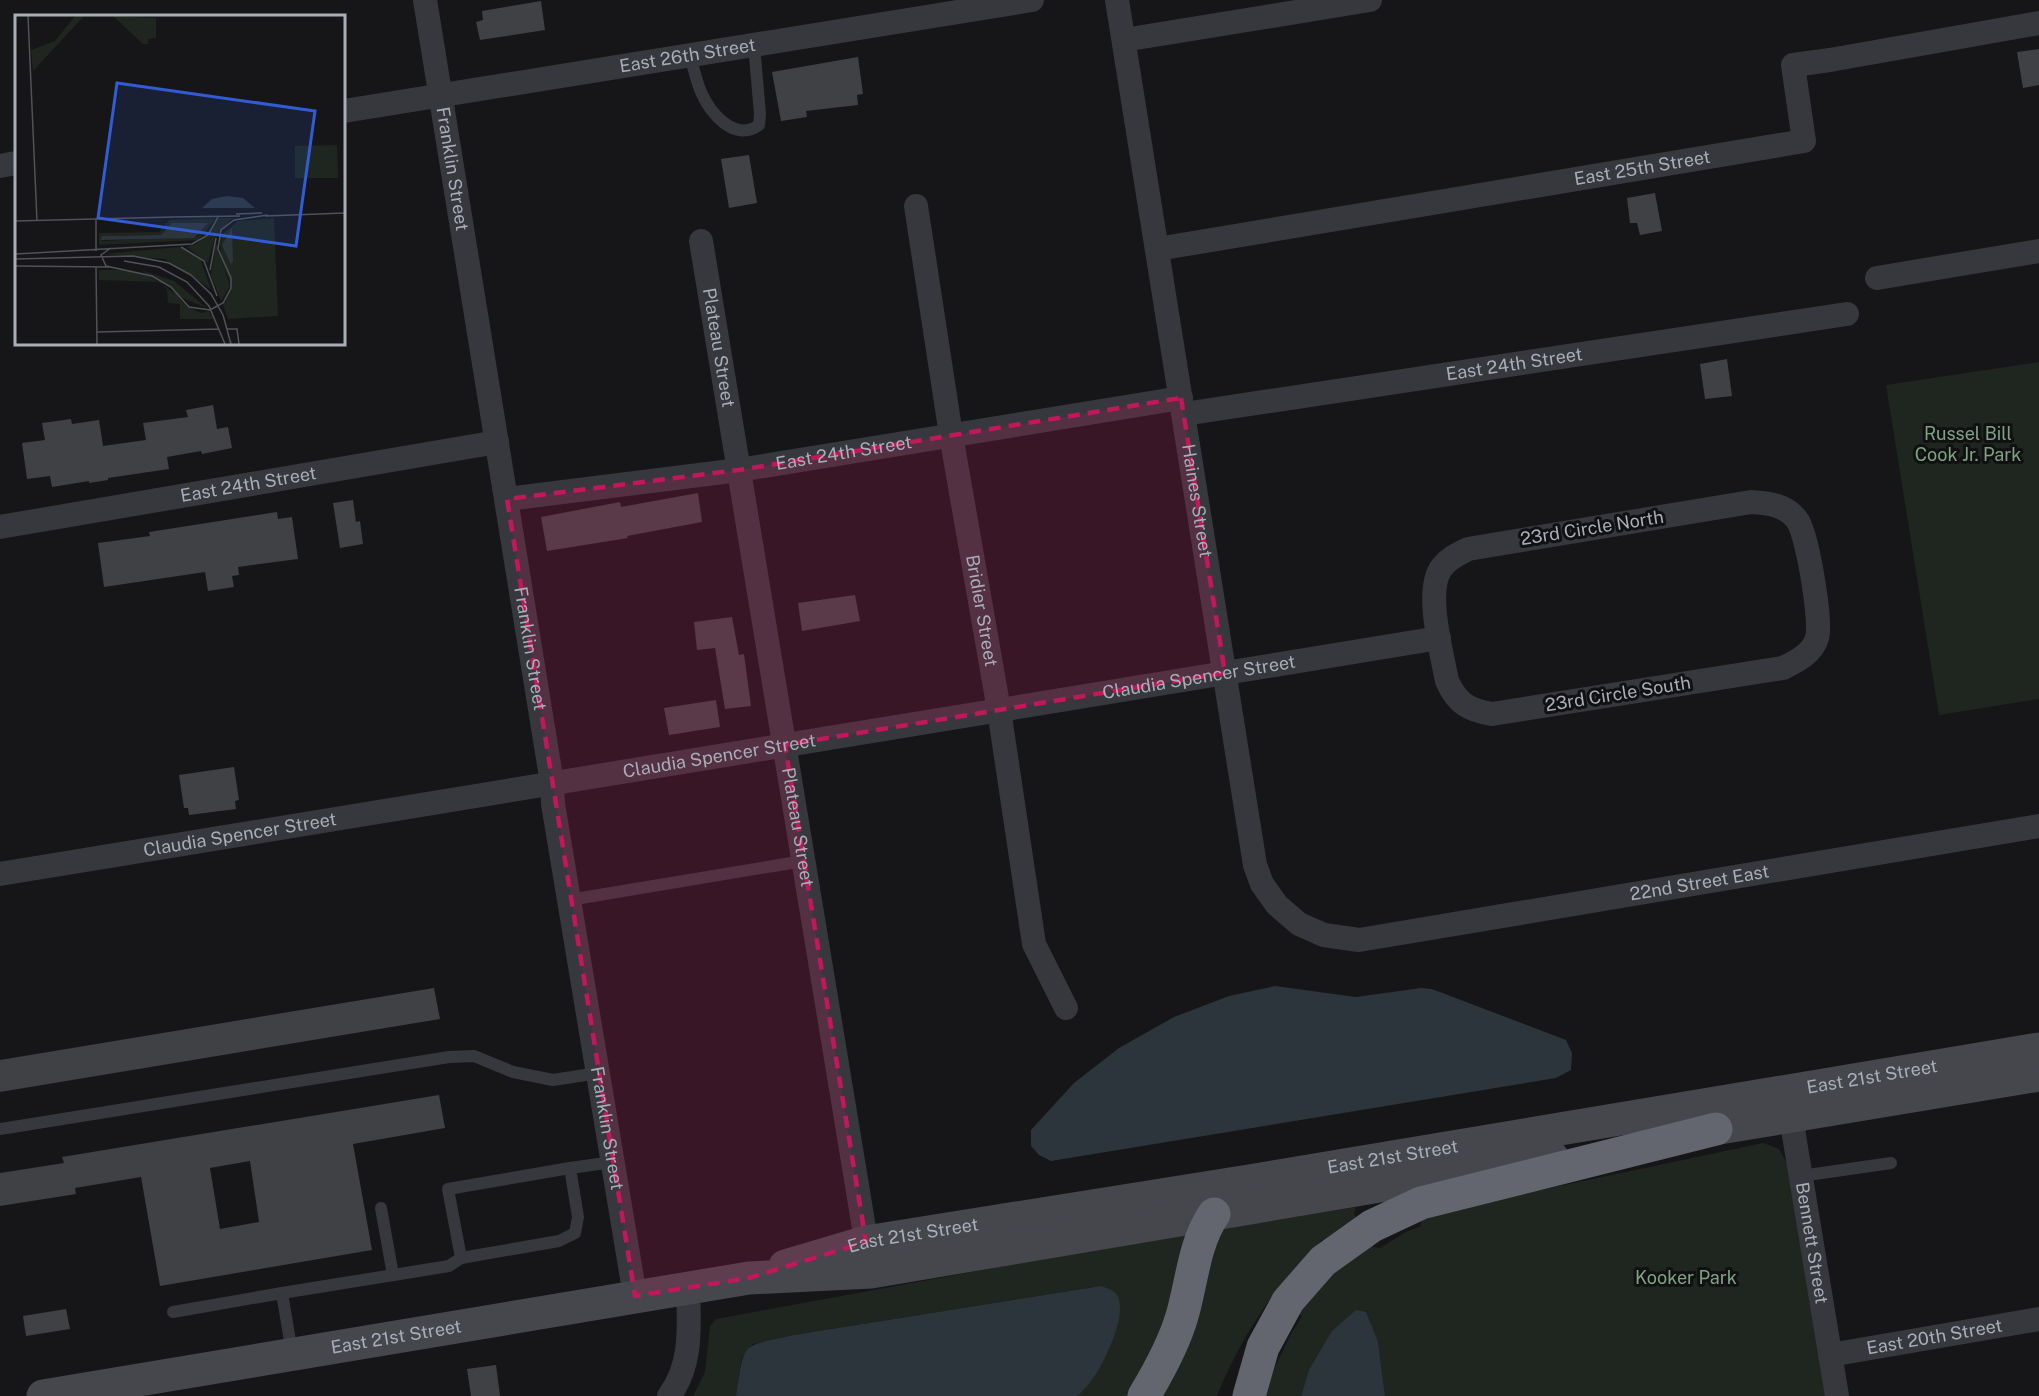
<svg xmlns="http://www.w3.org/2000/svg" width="2039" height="1396" viewBox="0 0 2039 1396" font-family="'Public Sans',sans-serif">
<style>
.green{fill:#1e261f}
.water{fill:#2c353c}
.building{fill:#404145;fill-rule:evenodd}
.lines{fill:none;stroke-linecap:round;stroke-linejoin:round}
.lane{stroke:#37383d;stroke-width:12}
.street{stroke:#37383d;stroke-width:24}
.secondary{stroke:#45474d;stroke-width:33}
.highway{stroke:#63666e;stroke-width:33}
.marked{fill:#c2185b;fill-opacity:0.2;stroke:#c2185b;stroke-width:4.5;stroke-dasharray:12 8;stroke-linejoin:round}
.labels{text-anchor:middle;stroke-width:6;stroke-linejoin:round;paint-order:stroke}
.street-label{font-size:18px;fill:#a8adb8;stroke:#111113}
.park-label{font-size:18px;fill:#7fa381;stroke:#111113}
.inset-road{fill:none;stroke:#505258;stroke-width:1.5}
.view{fill:#325cd3;fill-opacity:0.15;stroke:#325cd3;stroke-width:3}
.inset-edge{fill:none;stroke:#a8adb8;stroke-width:3}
</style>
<rect width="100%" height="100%" fill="#161618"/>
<!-- green -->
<g class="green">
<polygon points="2039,362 2039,699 1939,715 1886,385"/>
<polygon points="1763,1143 1779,1149 1788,1165 1827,1396 1385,1396 1378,1342 1309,1370 1301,1396 1261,1396 1290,1336 1302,1316 1295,1311 1310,1293 1369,1242 1373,1247 1380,1248 1406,1232 1421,1226 1420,1218 1450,1209"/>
<path d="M1356,1207L1354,1214L1356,1218L1324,1242L1322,1240C1276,1283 1241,1337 1217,1396H1156L1222,1229Z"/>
<polygon points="1190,1234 1166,1328 1130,1396 1078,1396 1096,1374 1101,1286 794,1335 753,1344 742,1357 736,1396 693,1396 705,1372 710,1326 716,1319 1021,1263"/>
</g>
<!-- water -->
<g class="water">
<polygon points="1275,986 1356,997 1421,988 1432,989 1566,1040 1572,1053 1571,1070 1556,1078 1051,1161 1039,1155 1031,1146 1031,1130 1074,1083 1119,1048 1174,1017 1229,996"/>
<path d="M1101,1286C1106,1288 1114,1290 1117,1295C1128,1313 1106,1358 1096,1374C1091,1382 1084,1389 1078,1396H736C745,1341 739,1347 794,1335Z"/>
<polygon points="1356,1310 1366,1312 1378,1342 1385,1396 1301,1396 1309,1370 1332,1331"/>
</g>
<!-- building -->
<g class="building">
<polygon points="541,1 545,30 480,40 476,22 483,20 482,11"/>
<polygon points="2039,49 2039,85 2023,88 2017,52"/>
<polygon points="858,57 863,94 857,95 858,105 806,111 807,117 781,121 772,72"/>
<polygon points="749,155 757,203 729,208 721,159"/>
<polygon points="1655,193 1662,231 1640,235 1637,223 1630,223 1627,198"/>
<polygon points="1727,359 1732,396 1705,399 1700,364"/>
<polygon points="213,405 217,429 228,427 232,448 202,454 201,451 167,457 169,469 108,478 108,480 89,483 89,481 52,487 50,476 27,479 22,443 45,440 42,423 71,419 72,424 99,420 103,446 146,440 143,423 188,417 186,410"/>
<polygon points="698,493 702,522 627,536 628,538 547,551 541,517 620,502 621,507"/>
<polygon points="353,500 356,522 360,521 363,544 340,548 333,503"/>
<polygon points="277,512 278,519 292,517 298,559 238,567 239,575 232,576 234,587 208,591 205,572 104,587 98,543 150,536 149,532"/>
<polygon points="855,595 860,621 802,631 798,603"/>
<polygon points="732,617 739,655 744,654 751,706 725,709 715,648 697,650 694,622"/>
<polygon points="716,700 720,727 669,735 664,708"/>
<polygon points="234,767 239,800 235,801 236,809 189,815 188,808 184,808 179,775"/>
<polygon points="434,988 440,1019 0,1092 0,1060"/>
<path d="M439,1095L445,1128L353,1144L372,1250L160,1286L141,1177L75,1188L76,1194L0,1206V1173L64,1163L62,1157ZM250,1161L259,1222L220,1229L210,1168Z"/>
<polygon points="66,1309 70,1329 26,1336 23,1316"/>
<polygon points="496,1365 500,1396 471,1396 467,1369"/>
</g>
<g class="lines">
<!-- lane -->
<g class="lane">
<path d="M689,55C694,67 696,81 701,92C710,113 735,143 759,125L760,114L754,45"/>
<polyline points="569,900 803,861"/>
<polyline points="0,1129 449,1057 474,1056 513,1072 553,1080 598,1073"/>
<polyline points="1801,1176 1891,1163"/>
<polyline points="381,1208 393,1275"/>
<polyline points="461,1258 448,1189 570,1168"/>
<polyline points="282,1293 449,1266 461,1258 559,1241 575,1233 578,1217 570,1168 613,1162"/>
<polyline points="173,1312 282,1293 292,1353"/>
</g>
<!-- street -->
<g class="street">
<path id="s1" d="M425,0L552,783L553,804L635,1296"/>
<path id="s2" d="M1117,0L1255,865L1262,884L1277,905L1299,924L1324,935L1359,940L2039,826"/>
<polyline points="1124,40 1370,0"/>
<path id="s3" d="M344,111L1032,0"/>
<polyline points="0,166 16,163"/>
<path id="s4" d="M916,206L951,435L999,710L1034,944L1066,1008"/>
<path id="s5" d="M701,241L869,1258"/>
<path id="s6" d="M1157,249L1804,141L1793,65L1830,60L2039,23"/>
<polyline points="1877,278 2039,251"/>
<path id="s7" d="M1184,414L1847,314"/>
<path id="s8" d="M507,499L739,470L1181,398"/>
<path d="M1751,502C1769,503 1786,505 1797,520C1807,532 1822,622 1817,638C1812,654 1797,661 1783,668L1492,714C1468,710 1457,703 1447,681C1442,653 1424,590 1442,567C1449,558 1458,554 1468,549Z"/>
<path id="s9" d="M0,527L497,442"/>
<path id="s10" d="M0,874L1439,638"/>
<path id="s11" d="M1788,1099L1837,1396"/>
<path id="s12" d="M1830,1355L2039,1319"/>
<path d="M669,1396C693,1364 689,1325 688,1287"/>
</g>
<!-- secondary -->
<g class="secondary">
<polyline points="1689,1133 2039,1075"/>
<path id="s13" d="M785,1266L866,1242L1255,1180L2039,1049"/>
<path id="s14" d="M43,1396L749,1278L871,1272L1552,1157"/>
</g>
<!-- highway -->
<g class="highway">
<path d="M1144,1396C1159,1371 1174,1344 1182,1316C1192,1282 1194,1243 1214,1214"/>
<polyline points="1249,1396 1263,1347 1288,1301 1323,1261 1372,1226 1421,1203 1716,1129"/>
</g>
</g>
<!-- marked area -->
<path class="marked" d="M1181,398L1225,673L785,745L866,1242L749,1278L635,1296L507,499L739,470Z"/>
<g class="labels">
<!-- street labels -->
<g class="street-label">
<text dy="6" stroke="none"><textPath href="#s3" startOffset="348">East 26th Street</textPath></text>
<text dy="6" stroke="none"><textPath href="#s6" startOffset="492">East 25th Street</textPath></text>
<text dy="6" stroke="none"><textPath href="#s1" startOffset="171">Franklin Street</textPath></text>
<text dy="6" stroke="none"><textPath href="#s5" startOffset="108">Plateau Street</textPath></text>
<text dy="6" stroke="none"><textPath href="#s7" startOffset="334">East 24th Street</textPath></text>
<text dy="6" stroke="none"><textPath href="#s8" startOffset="340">East 24th Street</textPath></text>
<text dy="6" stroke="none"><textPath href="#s9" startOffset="252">East 24th Street</textPath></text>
<text dy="6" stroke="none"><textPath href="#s2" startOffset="507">Haines Street</textPath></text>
<text transform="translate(1592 528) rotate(-9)" y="6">23rd Circle North</text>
<text dy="6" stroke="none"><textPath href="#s4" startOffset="410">Bridier Street</textPath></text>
<text dy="6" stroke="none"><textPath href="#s1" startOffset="657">Franklin Street</textPath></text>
<text dy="6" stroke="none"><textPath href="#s10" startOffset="1215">Claudia Spencer Street</textPath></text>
<text transform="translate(1618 694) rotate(-9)" y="6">23rd Circle South</text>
<text dy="6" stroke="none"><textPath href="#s10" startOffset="729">Claudia Spencer Street</textPath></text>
<text dy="6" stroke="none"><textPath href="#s5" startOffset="594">Plateau Street</textPath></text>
<text dy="6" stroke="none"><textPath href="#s10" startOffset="243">Claudia Spencer Street</textPath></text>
<text dy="6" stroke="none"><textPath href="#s2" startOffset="1359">22nd Street East</textPath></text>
<text dy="6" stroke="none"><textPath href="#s13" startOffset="1104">East 21st Street</textPath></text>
<text dy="6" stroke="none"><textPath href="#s1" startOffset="1143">Franklin Street</textPath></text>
<text dy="6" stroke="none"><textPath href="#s13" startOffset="618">East 21st Street</textPath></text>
<text dy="6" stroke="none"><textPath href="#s13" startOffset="132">East 21st Street</textPath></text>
<text dy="6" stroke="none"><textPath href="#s11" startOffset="146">Bennett Street</textPath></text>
<text dy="6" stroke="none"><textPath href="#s14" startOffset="358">East 21st Street</textPath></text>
<text dy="6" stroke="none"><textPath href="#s12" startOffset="106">East 20th Street</textPath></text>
</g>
<!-- park labels -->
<g class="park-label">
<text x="1968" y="440">Russel Bill<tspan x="1968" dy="21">Cook Jr. Park</tspan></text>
<text x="1686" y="1284">Kooker Park</text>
</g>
</g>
<!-- overview -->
<g transform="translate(15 15)">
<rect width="330" height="330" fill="#161618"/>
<path d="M60,1H69L18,56L16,35L40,26ZM98,1L141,3V23L133,24V29H128ZM322,130L323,163H280V131ZM201,203L184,225L84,230V218L144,217L154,205ZM156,209L184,221L87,226L88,221L146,220ZM204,203H217L200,222L193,248L172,232L183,228ZM259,203L263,301L213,304L208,290L217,272L206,243L205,221L223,206ZM201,227L215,271L206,286L196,260ZM164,232L185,243L196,274L150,244L88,239ZM84,255H110L138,262L155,272L171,291L186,298L194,296L199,304H165V289L153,288L152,275L145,267L84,265ZM126,255L159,266L192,293L165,282Z" fill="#1e261f" fill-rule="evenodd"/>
<path d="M212,181L228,183L240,193H187L197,184ZM157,208H193L179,223L86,225L87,221L146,220ZM217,213L218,246L216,250L207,230Z" fill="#2c353c"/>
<path class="inset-road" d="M13,1L22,206M221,199L247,198M250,201L330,198M158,202L225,201M81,204V236M0,206L158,202M166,232L189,246L202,281M96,233L86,240L91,251L137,261L156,272L174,292L195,295L208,288L216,273V263L203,234L206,215L219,205L253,200M1,239L177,229L193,220L203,202M0,244L118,241L154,248L176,260L196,279L208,300L216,329M109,246L144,252L172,267L194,291L210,329M0,251L94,252M81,252L82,329M195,255L201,223M212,314H222L224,329M82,317L204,314"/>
<path class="view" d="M102,68L300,96L281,231L83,203Z"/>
<rect width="330" height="330" class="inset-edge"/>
</g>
</svg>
